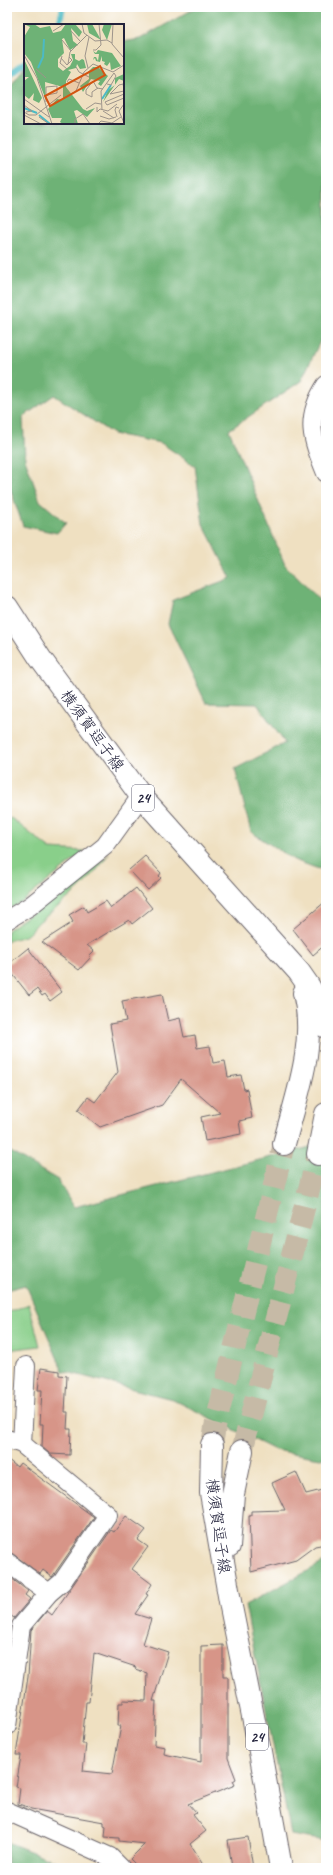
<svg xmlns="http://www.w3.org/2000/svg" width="333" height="1875" viewBox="0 0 333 1875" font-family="Caveat,'Klee One',sans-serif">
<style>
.green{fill:#89cf8a;stroke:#567862}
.forest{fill:#6eb276;stroke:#486a58}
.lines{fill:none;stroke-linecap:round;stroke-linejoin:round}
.stream{stroke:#4cbac4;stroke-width:6}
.building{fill:#d79588;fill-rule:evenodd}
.primary-tunnel{stroke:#c6baa6;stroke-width:22;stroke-dasharray:22 11;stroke-linecap:butt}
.street-casing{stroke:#6a646a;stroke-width:20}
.primary-casing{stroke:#6a646a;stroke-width:24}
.street{stroke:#fff;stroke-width:18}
.primary{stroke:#fff;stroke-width:22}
.labels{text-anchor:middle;stroke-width:3.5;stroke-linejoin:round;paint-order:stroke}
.shield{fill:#fff;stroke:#646476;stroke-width:1}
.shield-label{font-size:15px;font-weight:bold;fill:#22223b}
.street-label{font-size:16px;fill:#22223b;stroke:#fff}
.inset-river{fill:none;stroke:#4cbac4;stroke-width:2}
.inset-road{fill:none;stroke:#9d948b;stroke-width:1}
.view{fill:#d45411;fill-opacity:0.15;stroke:#d45411;stroke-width:2}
.inset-edge{fill:none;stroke:#22223b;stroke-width:2}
</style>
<rect width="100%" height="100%" fill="#fff"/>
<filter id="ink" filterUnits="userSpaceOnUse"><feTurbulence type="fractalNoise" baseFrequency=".025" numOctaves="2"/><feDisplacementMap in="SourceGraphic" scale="8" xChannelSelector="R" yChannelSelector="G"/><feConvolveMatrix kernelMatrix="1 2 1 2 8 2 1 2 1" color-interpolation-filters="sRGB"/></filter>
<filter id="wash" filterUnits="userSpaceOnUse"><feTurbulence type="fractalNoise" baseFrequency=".012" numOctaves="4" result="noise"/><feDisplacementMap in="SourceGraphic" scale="16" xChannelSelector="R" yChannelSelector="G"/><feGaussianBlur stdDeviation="0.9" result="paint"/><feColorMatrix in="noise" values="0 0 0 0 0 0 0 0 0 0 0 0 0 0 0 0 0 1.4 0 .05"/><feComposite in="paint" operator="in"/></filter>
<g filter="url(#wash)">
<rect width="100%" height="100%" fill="#efe0c1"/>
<!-- green -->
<g class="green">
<polygon points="11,818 50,849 85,851 22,902 7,910 7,820"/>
<path d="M109,853C91,882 66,900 40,921C35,925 31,933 25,936C19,938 13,939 7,941V930L41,907L59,892L71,887L96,866Z"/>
<polygon points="29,1304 40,1346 7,1350 7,1313"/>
</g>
<!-- forest -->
<g class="forest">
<polygon points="197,7 326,7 326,329 301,381 229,430 285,565 326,607 326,865 319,869 294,860 251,832 235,769 285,743 257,704 206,703 168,624 173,600 231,578 203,524 195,466 161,443 113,434 54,395 23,417 25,459 40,501 66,523 57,533 23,526 7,479 7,91 25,66 25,123 123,123 123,42 140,39"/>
<polygon points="326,1143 326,1459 275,1450 172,1399 63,1371 26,1285 7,1290 7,1150 58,1180 74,1207"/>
<polygon points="326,1561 326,1841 291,1835 245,1605"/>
<polygon points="7,1842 73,1868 7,1868"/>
</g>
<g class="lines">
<!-- stream -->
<g class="stream">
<polyline points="59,25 63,7"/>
<polyline points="7,76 25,62"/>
</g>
</g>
<g id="blocks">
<!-- building -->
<g class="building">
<polygon points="145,856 161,873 159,876 161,878 148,890 129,870"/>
<polygon points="136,888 152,908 132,924 129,920 87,945 94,951 89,956 91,957 79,970 42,942 73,922 69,915 84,906 87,912 106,901 111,908"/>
<polygon points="326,901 326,944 313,955 293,929"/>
<polygon points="28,948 62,992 50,1001 45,994 42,996 37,989 29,995 7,967 7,965"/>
<polygon points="162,994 168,1021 180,1018 184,1037 195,1035 197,1048 210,1046 213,1063 225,1061 228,1077 241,1075 244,1090 247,1089 252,1118 239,1121 241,1134 205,1141 201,1117 220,1113 181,1079 162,1105 100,1127 78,1110 88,1097 95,1102 118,1072 110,1024 126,1021 122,1001"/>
<polygon points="41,1368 59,1371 59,1375 67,1376 65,1412 68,1412 67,1429 71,1429 70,1455 50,1454 42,1447 43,1424 40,1424 42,1390 38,1390"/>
<polygon points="7,1459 17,1467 20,1463 94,1517 52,1577 43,1570 40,1574 13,1554 7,1552"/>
<polygon points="296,1472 306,1494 326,1489 326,1544 315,1546 296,1560 251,1572 249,1516 251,1516 251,1511 285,1510 272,1483"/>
<path d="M126,1516L146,1530L138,1540L148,1547L132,1569L152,1584L146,1594L148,1595L135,1614L151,1619L143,1644L168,1652L153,1701H156L154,1745L165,1747L164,1754L201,1762V1646L223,1645V1676H228V1758L236,1779L233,1781L235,1785L188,1804L196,1813L193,1815L206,1831L190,1844L205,1868H139L130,1859L145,1844L119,1841V1838L105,1837L106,1826L104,1825V1822L31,1809L28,1807L18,1804L20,1788L16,1787L21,1755H16L28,1677L31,1630L47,1611L52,1615L111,1530L114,1532ZM94,1653L136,1667L135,1669L147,1673L146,1701L123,1700V1703H119L118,1726H121L112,1774L83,1771L86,1744H82L86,1702H89Z"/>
<polygon points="7,1575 28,1591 25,1595 30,1599 14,1618 10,1615 7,1619"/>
<polygon points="248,1837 253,1868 232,1868 228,1840"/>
</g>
</g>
</g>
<g filter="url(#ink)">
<use href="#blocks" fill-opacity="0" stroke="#6a646a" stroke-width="1"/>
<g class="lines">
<!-- primary-tunnel -->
<g class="primary-tunnel">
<polyline points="212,1445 215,1427 284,1144"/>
<polyline points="242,1451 318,1154"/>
</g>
<defs>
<g id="street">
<path d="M326,385C304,419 312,439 326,473"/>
<polyline points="7,920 30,906 105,846 141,796"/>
<polyline points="7,1439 22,1444 108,1515 62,1582 49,1593 21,1626 7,1726"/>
<polyline points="22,1444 26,1366"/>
<polyline points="7,1562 49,1593"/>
<polyline points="7,1811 110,1857 121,1868"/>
</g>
<g id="primary">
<path d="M7,607L40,658L141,796L299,972C312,989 321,1005 326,1027"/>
<path d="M284,1144C297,1094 317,1043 304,993"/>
<polyline points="318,1154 326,1114"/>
<polyline points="212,1445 211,1493 231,1607 259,1746 281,1868"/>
<polyline points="229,1546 233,1494 242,1451"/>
</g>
</defs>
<!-- street casing -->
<use href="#street" class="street-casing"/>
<!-- primary casing -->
<use href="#primary" class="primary-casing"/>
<!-- street -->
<use href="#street" class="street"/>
<!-- primary -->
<use href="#primary" class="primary"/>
</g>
</g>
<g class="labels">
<!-- shield labels -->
<g class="shield">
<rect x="132" y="785" width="22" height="26" rx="3"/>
<rect x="246" y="1724" width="22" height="26" rx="3"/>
</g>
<g class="shield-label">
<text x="143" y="803">24</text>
<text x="257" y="1742">24</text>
</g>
<!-- street labels -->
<g class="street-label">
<text transform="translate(93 730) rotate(54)" y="6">横須賀逗子線</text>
<text transform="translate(219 1526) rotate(82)" y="6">横須賀逗子線</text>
</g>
</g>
<!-- overview -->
<g transform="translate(24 24)">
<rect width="100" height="100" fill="#efe0c1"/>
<path d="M0,0H10L16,4L26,2L29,9L37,7L42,0H51L58,8L55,13L47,4L49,17L54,21L46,26L40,14L38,15L40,29L34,35V43L39,47L46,42L49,36L47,30H51V35L55,37L58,35L60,36L62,44L56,45L53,40L52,44L44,46L47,48L42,57V63L59,85L63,87L71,84L63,93L53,86L50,87L54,100H39L36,98L38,94H28L24,85L33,75L39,76V63L21,58L22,76L7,38L0,29V13L6,3ZM63,0H68L77,16L65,9ZM80,0H88L83,16L78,6ZM74,26L88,29L97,42L87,46L86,38L83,42L80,40L81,38L78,37V32L76,38L72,37L71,34L69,36L70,33H72L74,37L75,30H71L69,27L72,29ZM0,35L18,74L15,79L9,76L10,69L5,75L0,71V57L5,53H0ZM69,43H74L84,52L77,62L74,60L76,57L67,55L59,68L56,62L65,55V49L61,51ZM100,50V57L95,55L79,78L84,66L91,61V54Z" fill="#6eb276"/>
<path class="inset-river" d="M14,44L19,33L20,15M78,75L87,61M0,84L13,89M15,91L26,100"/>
<path class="inset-road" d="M12,0H26M58,0L60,9L71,17L83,16L88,19M89,0L88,20L100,34M29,7L40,0M47,7L56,17M38,16L47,27M69,26H72L77,21L75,0M0,31L13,54L28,100M38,32L36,39L43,45M37,34L43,41L48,36L45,33M44,40L46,28L63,11M52,43L55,48L65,53M64,44L61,32L65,13M12,45L22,54M43,58L45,55L55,59M83,60L87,61L92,52L90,49M74,64L68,68V73L62,70V66L69,57L73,64L79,65M47,70L52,67L60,48L69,40L89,48L100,41M86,70L95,61L99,60L100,65M86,70L100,67M100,70L81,78L83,81L100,74M0,75L25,93M22,78V63L33,62V69L23,71M100,80L95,87L100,99M0,81L8,87L2,88M73,83V88L76,85L84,87L93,80M62,85L71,79L77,80M78,86L77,67L90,49M79,87L90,94M0,88L5,91H12L37,71M0,91L17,100M76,92L85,95L92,93M15,93L25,100M93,93L91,86L92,83L95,84M51,100V95L59,90L66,100M74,100L77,97L88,99L97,93"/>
<path class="view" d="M76,42L81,51L26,82L21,72Z"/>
<rect width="100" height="100" class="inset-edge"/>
</g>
<!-- margin -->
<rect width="333" height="1875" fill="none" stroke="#fff" stroke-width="24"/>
</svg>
